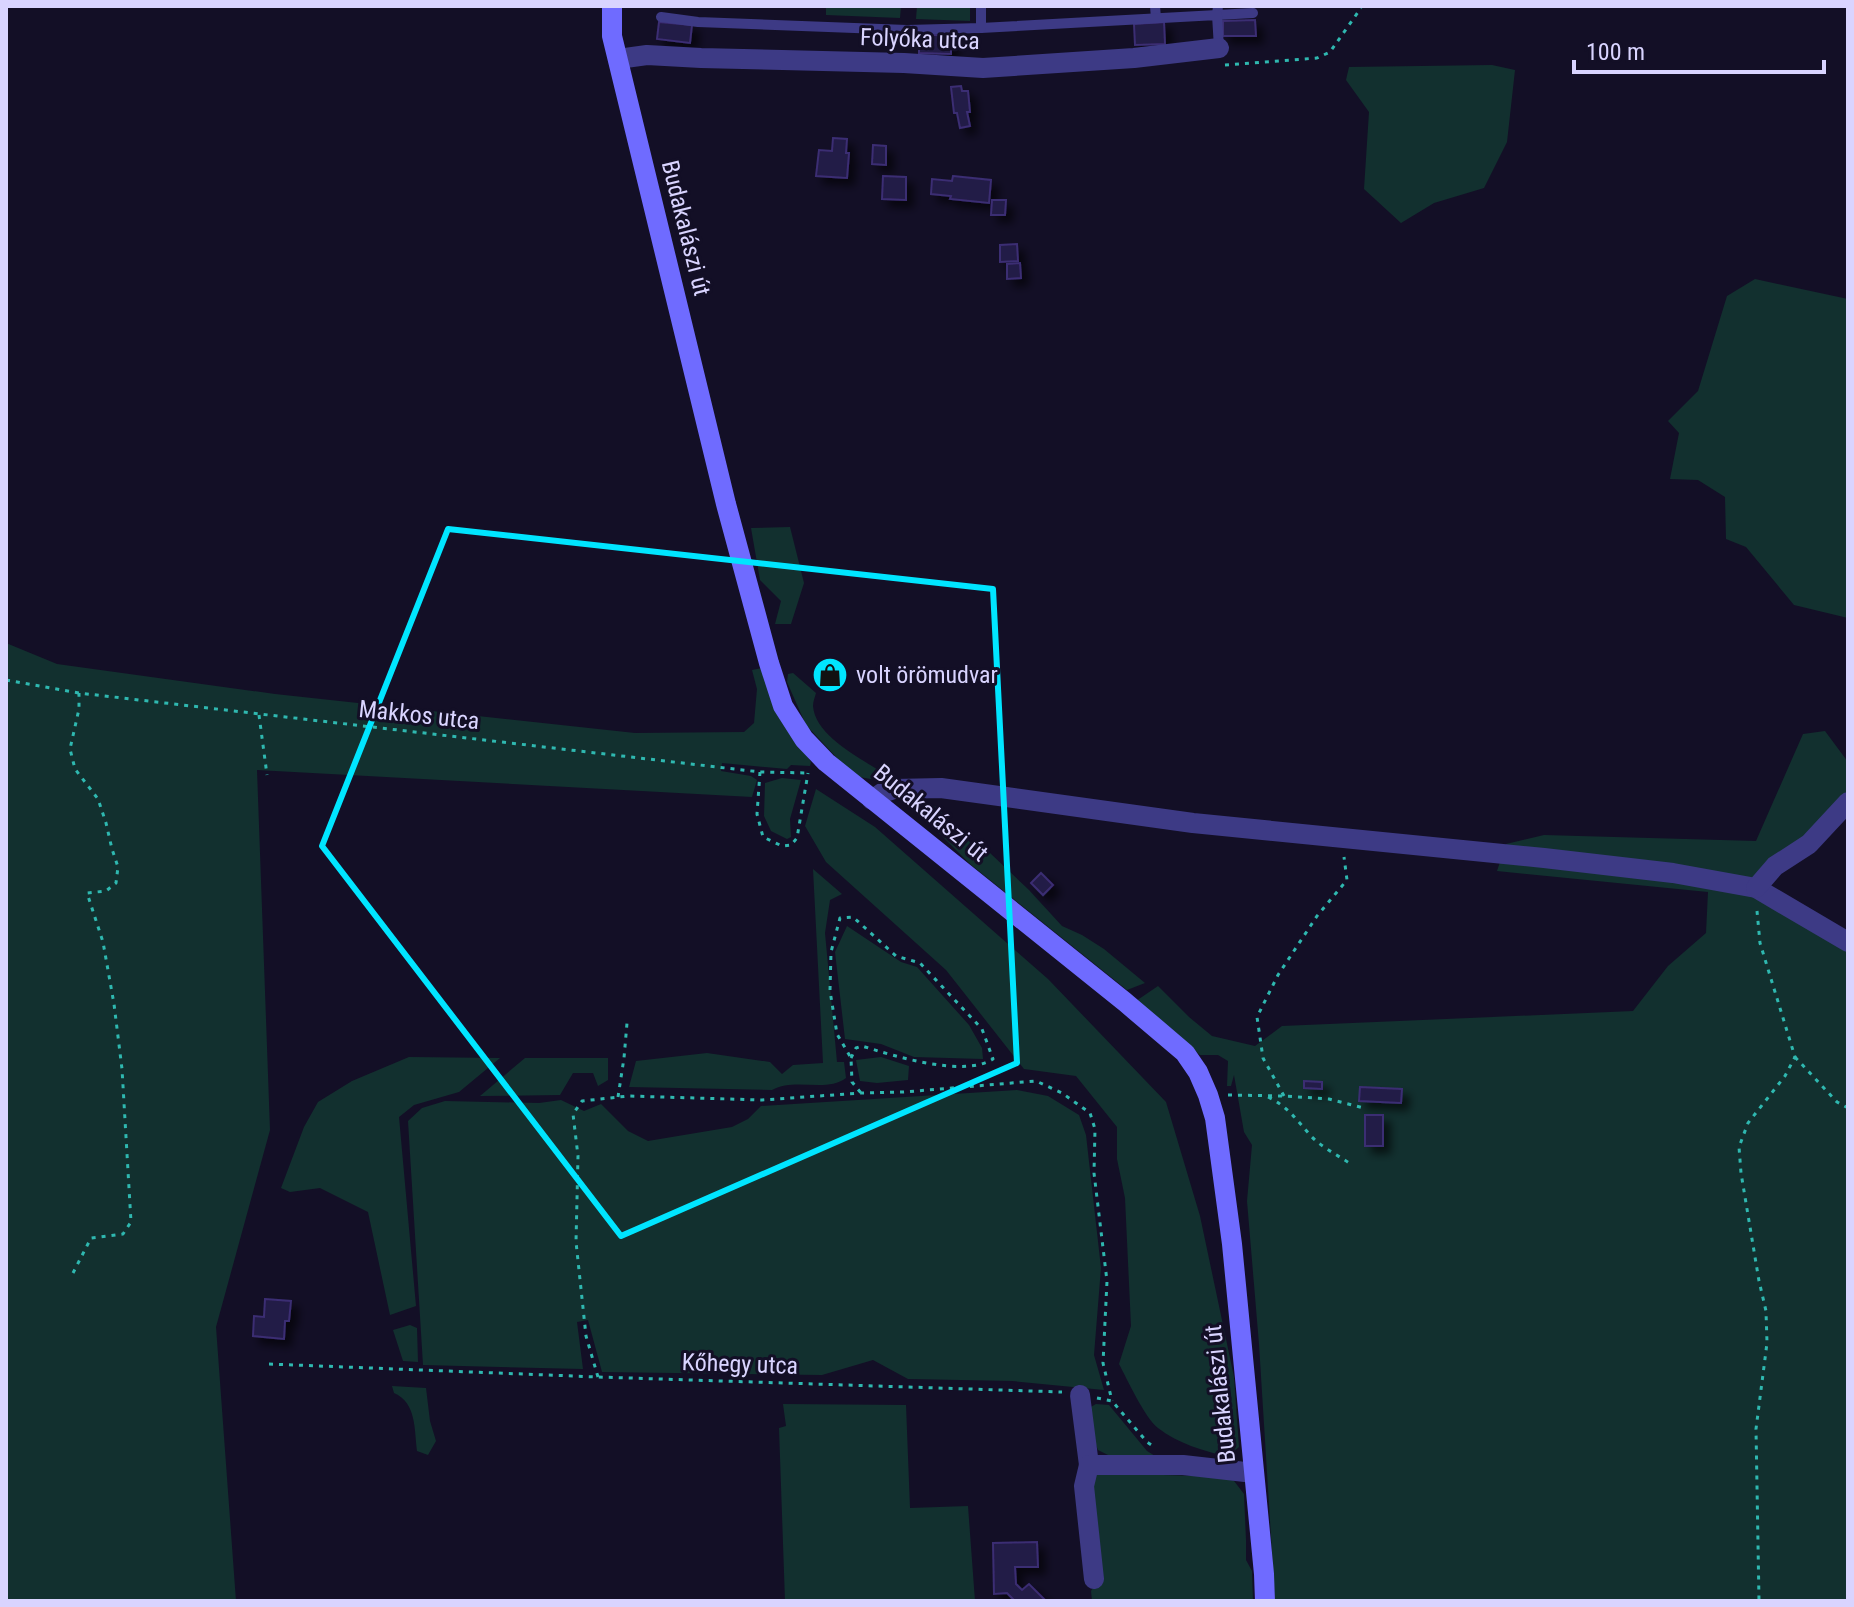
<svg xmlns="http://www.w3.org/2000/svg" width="1854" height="1607" viewBox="0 0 1854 1607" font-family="'Roboto Condensed',sans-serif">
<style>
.green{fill:#12302f}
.building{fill:#241b47;stroke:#3b2d73;stroke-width:2;filter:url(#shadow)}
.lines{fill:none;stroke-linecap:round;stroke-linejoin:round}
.path{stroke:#2fb8b0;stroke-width:3;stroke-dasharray:4 6;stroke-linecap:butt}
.service{stroke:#3d3a85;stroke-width:10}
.minor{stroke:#3d3a85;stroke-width:20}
.secondary{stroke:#6f6bff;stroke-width:20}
.marked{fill:none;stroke:#00e5ff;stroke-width:6;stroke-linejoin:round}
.labels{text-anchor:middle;stroke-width:6;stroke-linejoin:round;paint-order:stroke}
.street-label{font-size:24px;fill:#d9d4ff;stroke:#130f26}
.poi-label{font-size:24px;fill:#d9d4ff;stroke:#130f26;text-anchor:start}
</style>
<defs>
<filter id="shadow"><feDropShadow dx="7" dy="7" stdDeviation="4" flood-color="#0009"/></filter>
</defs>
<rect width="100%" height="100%" fill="#130f26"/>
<!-- green -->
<g class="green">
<polygon points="826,6 901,6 900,18 826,15"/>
<polygon points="917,6 970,6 970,21 916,19"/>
<polygon points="1492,65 1515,70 1507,142 1484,188 1434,203 1401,223 1364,189 1369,112 1346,80 1349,67"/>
<polygon points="1755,279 1848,299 1848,618 1794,605 1746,547 1726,539 1725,497 1698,480 1670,479 1679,433 1668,421 1698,391 1727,296"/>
<polygon points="790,527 804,583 791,624 775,624 781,601 760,580 751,528"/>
<polygon points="6,643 57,664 275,694 635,733 744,732 754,723 757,689 752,670 762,668 798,742 811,762 810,766 791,765 787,769 722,763 721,771 751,776 757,780 752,797 257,770 270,1130 216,1327 236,1601 6,1601"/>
<path d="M793,673L816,693C815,697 813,701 813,706C815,735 858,757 880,771L876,780L854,776L806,725L787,682L788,674Z"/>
<polygon points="1825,731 1848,762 1848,798 1756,888 1848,947 1848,1601 1275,1601 1259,1344 1247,1201 1252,1145 1244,1132 1234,1075 1231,1086 1227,1086 1228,1061 1218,1055 1200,1055 1174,1031 1136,1001 1158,986 1189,1017 1212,1036 1255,1046 1282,1026 1633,1011 1668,966 1706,933 1708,892 1497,871 1506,844 1544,835 1756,841 1803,734"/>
<polygon points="782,778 801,780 790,819 791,837 787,839 771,831 764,816 765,783"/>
<path d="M816,789L875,827L1048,979L1166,1102L1200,1216L1234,1377L1239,1447L1227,1457C1203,1450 1178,1444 1158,1428C1145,1418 1127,1379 1119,1364L1131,1326L1125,1198L1117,1159V1127L1076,1076L1024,1069L946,970L826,862L805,826Z"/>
<polygon points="927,804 937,807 978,851 990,853 1029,890 1062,926 1082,935 1104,949 1145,983 1127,990 970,864 918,812"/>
<path d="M813,869L842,894L830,900L825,933L837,1062H844L846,1078C826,1093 795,1077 772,1090L629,1087L636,1061L707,1053L770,1062L782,1074L793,1065L823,1063Z"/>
<polygon points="847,926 901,962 917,967 969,1025 982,1048 983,1059 914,1057 881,1044 845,1039 835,952"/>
<polygon points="409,1057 500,1058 459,1092 414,1105 399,1117 416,1306 390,1315 368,1212 320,1188 290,1192 281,1188 304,1127 318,1102 352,1081"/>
<polygon points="881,1057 909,1066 908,1080 877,1083 860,1081 856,1060"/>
<polygon points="525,1058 608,1058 608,1080 598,1086 593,1073 573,1073 560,1095 480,1096"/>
<polygon points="1017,1090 1048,1096 1079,1115 1086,1135 1101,1268 1094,1355 1104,1390 1012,1381 908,1379 873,1360 822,1375 602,1372 588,1320 577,1322 583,1369 423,1365 408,1121 422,1108 445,1101 539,1103 561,1100 584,1111 601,1104 628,1131 648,1141 732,1127 748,1119 761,1106"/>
<polygon points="410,1325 417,1328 418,1362 403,1361 393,1330"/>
<path d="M392,1386L426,1388L430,1421L436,1441L428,1455L417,1451C414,1430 417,1403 394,1393Z"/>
<polygon points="783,1404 906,1405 910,1508 968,1506 975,1601 785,1601 779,1428 786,1426"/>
<polygon points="1096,1404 1109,1405 1147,1451 1160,1459 1116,1459 1098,1450 1092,1435 1089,1408"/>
<polygon points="1096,1473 1231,1477 1244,1494 1246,1540 1246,1560 1252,1571 1253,1601 1092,1601 1091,1591 1099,1578 1089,1479"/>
</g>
<!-- building -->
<g class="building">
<polygon points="1255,20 1256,36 1223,36 1223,21"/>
<polygon points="659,22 692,25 690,43 657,39"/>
<polygon points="1164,22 1165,44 1135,45 1134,24"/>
<polygon points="919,34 951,36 951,54 919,53"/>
<polygon points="961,86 962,91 968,91 970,112 967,112 970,126 960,128 957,113 954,113 951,87"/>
<polygon points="833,138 847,139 846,153 849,153 847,178 816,176 819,150 832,151"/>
<polygon points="873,145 886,146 886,165 872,164"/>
<polygon points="883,176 906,177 906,200 882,199"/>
<polygon points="953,176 991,180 989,203 950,199 951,196 931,194 932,179 952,181"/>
<polygon points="992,200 1006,200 1005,215 991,215"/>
<polygon points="1017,244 1018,261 1000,262 1000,245"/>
<polygon points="1020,263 1021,278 1007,279 1007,264"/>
<polygon points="1041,873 1053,885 1043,895 1031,883"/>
<polygon points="1304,1081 1322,1082 1322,1089 1304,1088"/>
<polygon points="1360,1087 1402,1089 1401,1103 1359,1101"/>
<rect x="1365" y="1115" width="18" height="31"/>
<polygon points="265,1299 291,1301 289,1321 285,1321 284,1339 253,1336 254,1316 264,1317"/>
<polygon points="1037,1542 1038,1567 1015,1567 1016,1584 1022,1590 1029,1584 1044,1599 1042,1601 1015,1601 1007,1593 994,1594 993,1543"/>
</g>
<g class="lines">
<!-- path -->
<g class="path">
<polyline points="1225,65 1317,58 1330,52 1361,8"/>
<polyline points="6,680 79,693 760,772 810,773"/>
<polyline points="259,715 267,775"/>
<polyline points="760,772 757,814 763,837 782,846 791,845 797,838 808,773"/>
<polyline points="1757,911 1760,943 1795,1057 1785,1076 1748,1123 1739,1147 1741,1173 1759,1281 1766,1311 1767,1343 1756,1429 1759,1601"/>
<polyline points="1795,1057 1837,1102 1848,1108"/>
<path d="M851,1058L856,1048L862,1046C894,1056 964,1078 993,1059L982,1029L920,963L896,956L853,917L840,918L831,952L830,991L837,1034L851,1058L852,1082L861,1093"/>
<polyline points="1228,1095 1284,1096 1329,1099 1364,1108"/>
<polyline points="1284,1096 1263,1058 1257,1017 1278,975 1317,916 1347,880 1344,857"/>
<polyline points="618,1097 624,1058 627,1023"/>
<path d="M1268,1097C1287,1106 1297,1120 1310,1135C1322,1148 1338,1155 1352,1165"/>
<polyline points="73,1273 91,1238 123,1234 131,1222 122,1069 114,1004 103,942 87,893 106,891 116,883 118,867 112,849 106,823 98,799 75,769 70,749 79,709 79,693"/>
<polyline points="269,1364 598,1377 1062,1392"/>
<polyline points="598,1377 586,1336 576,1242 578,1156 573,1114 582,1101 628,1096 762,1100 861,1093 904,1092 1036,1081 1062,1093 1090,1113 1095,1129 1094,1173 1107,1281 1103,1363 1112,1401"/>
<polyline points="1097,1398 1112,1401 1147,1442 1153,1446"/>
</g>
<!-- service -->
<g class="service">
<polyline points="1155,6 1156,18"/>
<polyline points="1218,6 1217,15 1253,13"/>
<polyline points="661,17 698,22 907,30 981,28 1217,15 1219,48"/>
<polyline points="981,28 981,6"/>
</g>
<!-- minor -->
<g class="minor">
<polyline points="618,59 647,55 701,58 904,63 983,68 1134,58 1219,48"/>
<polyline points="872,800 882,793 894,789 941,788 1193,823 1544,858 1673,873 1756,888 1848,942"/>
<polyline points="1756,888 1775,866 1809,844 1848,802"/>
<polyline points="1080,1395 1089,1465"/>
<polyline points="1094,1579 1084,1486 1089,1465 1183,1465 1254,1473"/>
</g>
<!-- secondary -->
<polyline class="secondary" points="612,6 612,36 726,504 769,663 783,706 804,739 826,762 1125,1002 1185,1053 1198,1072 1208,1095 1215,1118 1232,1244 1264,1574 1265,1601"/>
</g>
<!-- marked area -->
<path class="marked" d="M448,529L993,589L1017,1063L621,1236L322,846Z"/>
<!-- icons -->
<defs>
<symbol id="shop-disc" viewBox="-11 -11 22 22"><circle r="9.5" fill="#00e5ff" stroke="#130f26"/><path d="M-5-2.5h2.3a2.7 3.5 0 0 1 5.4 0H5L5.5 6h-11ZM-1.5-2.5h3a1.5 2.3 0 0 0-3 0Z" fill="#111"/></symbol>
</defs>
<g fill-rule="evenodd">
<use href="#shop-disc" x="810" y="655" width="40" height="40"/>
</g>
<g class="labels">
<!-- street labels -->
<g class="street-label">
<text transform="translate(920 39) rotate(2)" y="8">Folyóka utca</text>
<text transform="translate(686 228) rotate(76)" y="8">Budakalászi út</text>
<text transform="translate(419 715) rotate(6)" y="8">Makkos utca</text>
<text transform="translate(931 813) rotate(39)" y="8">Budakalászi út</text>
<text transform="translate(740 1364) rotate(2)" y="8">Kőhegy utca</text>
<text transform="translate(1220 1394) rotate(-96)" y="8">Budakalászi út</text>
</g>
<!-- poi labels -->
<g class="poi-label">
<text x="856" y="683">volt örömudvar</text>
</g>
</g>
<!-- border -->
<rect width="1854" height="1607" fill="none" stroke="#d9d4ff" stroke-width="16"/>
<!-- scale -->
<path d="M1574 60v12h250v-12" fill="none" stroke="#d9d4ff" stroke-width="4"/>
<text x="1586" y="60" font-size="24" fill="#d9d4ff" stroke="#130f26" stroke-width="6" paint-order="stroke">100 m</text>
</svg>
